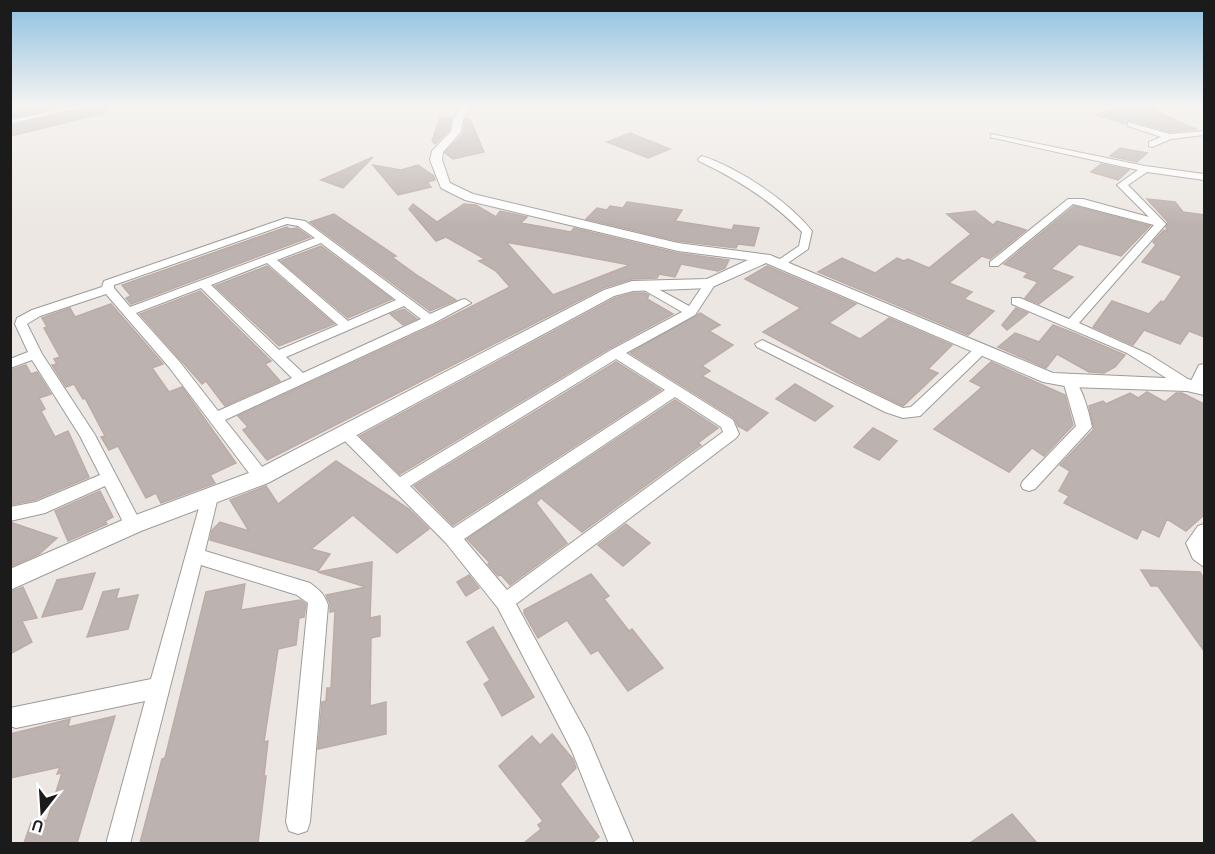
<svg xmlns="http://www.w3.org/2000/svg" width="1215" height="854" viewBox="0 0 1215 854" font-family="Overpass,sans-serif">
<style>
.building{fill:#bcb2af;stroke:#bcaca5;stroke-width:1.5;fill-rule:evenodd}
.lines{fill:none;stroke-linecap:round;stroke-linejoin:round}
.minor-casing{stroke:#9c9c9c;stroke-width:2}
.tertiary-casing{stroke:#9c9c9c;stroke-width:2}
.minor{fill:#fff;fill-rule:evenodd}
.tertiary{fill:#fff;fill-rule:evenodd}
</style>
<rect width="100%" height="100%" fill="#ece7e2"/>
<!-- building -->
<g class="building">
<polygon points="19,106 64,106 10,118 10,112 23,110"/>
<polygon points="90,106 105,106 105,113 10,136 10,126 88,108"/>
<polygon points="1117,106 1154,110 1196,129 1170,132 1129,120 1126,124 1096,115"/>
<polygon points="440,118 451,118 449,130 435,144 432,141"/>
<polygon points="466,119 470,119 484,152 453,159 445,153 463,134"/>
<polygon points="630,133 670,149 648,158 607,142"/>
<polygon points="1120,148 1147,153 1137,162 1110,156"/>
<polygon points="373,157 343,188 321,180"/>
<polygon points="1101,164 1129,170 1118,180 1091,172"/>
<polygon points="373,165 401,170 418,165 434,176 435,180 427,182 431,187 398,195"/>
<polygon points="1147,199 1175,202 1183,212 1204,215 1204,337 1189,331 1180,344 1144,330 1133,345 1093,327 1112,301 1149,314 1161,301 1164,302 1182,276 1142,262 1156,245 1153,242 1164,230 1168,231 1166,227 1168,222"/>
<polygon points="627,202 682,210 675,221 732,230 734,225 759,228 754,246 738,244 736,248 678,241 586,219 597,208 607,210 610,206 623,208"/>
<path d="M413,204L437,222L464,204L476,205L496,217L500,211L527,217L521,223L571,232L574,228L677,253L729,260L725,268L718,271L681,264L675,277L659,274L657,278L632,279L603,288L267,460L243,430L248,427L238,416L435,325L510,287L496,271L479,261L485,259L446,237L436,241L409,209ZM506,242L561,252L630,265L553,295Z"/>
<polygon points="1074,206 1150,226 1121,256 1079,244 1051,269 1073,277 1039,304 1025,298 1038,282 1024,277 1028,273 1004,264"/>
<polygon points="975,211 993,225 997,221 1026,230 990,259 982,256 949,283 972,292 964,299 994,311 968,335 818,272 842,258 875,273 897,258 904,261 908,259 929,268 971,234 947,214"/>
<polygon points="334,214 396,256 392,257 418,276 456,300 430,311 310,222"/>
<polygon points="287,227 290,229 297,228 310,237 131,304 126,298 131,296 122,285"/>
<polygon points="321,246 392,299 348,318 281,261"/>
<polygon points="267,266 334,324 279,346 215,286"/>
<polygon points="767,266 856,304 829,323 860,339 889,318 952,345 928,369 938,373 903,406 855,382 763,332 801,308 745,279"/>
<polygon points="200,291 271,361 265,364 280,381 225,406 206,381 202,384 140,314"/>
<polygon points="633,293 645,293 649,295 647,299 673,314 610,348 400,474 360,436 615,298"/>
<polygon points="111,304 163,364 152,368 169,392 182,387 236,463 210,475 215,483 161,503 156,493 146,498 118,446 109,450 101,437 105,436 85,398 83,399 74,384 66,387 52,365 57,364 54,359 60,357 44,328 47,327 42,318 70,308 75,317"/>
<polygon points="1016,308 1028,313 1007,330 1002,325"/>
<polygon points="404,309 417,319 403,325 390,314"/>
<polygon points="700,313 720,325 709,331 733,345 702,366 710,371 702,376 768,413 747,431 738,426 734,418 630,353"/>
<polygon points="1053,325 1071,332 1125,355 1115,367 1104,373 1089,372 1057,354 1046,368 998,347 1015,333 1039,342"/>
<polygon points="616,362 661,390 453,525 414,486"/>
<polygon points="991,362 1065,395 1073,425 1044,456 1032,448 1009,472 934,429 982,387 970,381"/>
<polygon points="26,365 31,374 37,372 51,394 39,398 45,409 41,411 55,437 68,431 89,477 35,500 10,505 10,370"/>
<polygon points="795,384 833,406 815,421 776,399"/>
<polygon points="1147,392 1165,402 1176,393 1182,393 1204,404 1204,515 1186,531 1167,519 1159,537 1142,529 1137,539 1064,503 1069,496 1059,491 1070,471 1060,465 1094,429 1089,406 1103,401 1106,404 1130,393 1138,398"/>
<polygon points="675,400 718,428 698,443 701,445 582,532 541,498 536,503 567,543 510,585 501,575 498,576 488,564 490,563 467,539"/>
<polygon points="873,428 897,441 879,460 854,447"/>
<polygon points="336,461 409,509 429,529 397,553 353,515 311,549 330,554 318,571 210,540 212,530 220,522 249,531 230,500 266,486 278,504"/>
<polygon points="100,491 113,517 105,521 107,524 68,541 55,511"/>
<polygon points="10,523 13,523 57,538 39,554 12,566"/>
<polygon points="626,524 650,543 623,566 598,545"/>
<polygon points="372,562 370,618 380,616 380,636 371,638 370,706 386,702 386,734 318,749 322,702 326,701 327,688 331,688 335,611 330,612 330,604 326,595 366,587 318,572"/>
<polygon points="1141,570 1200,572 1204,579 1204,651 1158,586 1151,586"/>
<polygon points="95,573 82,609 42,617 57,580"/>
<polygon points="591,574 609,596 604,599 629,631 632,629 663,668 628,691 598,650 591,654 567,620 538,638 524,613 524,610"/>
<polygon points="469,575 479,588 466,596 457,582"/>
<polygon points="245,584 241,610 300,600 306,604 304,617 299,618 296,645 278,649 264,742 268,741 264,776 266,776 258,843 140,843 162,759 165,758 206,592"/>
<polygon points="23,587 37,618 22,621 32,642 10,654 10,592"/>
<polygon points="119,589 116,599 138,595 128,629 87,637 103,592"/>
<polygon points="493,627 534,697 502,716 484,684 490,680 467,642"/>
<polygon points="115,716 77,843 24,843 31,823 47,820 62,773 57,774 60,767 10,778 10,734 70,719 68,727"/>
<polygon points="552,734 573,759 576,768 560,784 599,837 592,843 524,843 541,829 538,825 543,821 499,766 532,736 540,745"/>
<polygon points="1012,814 1037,843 970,843"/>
</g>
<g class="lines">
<defs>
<g id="minor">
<polygon points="74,106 88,106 10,124 10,120"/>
<polygon points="1133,106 1156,106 1152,108"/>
<polygon points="1192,106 1204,107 1204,111 1193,108"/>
<polygon points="1128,122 1170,134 1204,131 1204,135 1171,139 1152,147 1149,146 1149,142 1161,137 1128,126"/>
<polygon points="991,134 1145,166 1204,174 1204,180 1147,172 1128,185 1166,224 1079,323 1150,355 1191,381 1199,365 1204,364 1204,382 1201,388 1182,388 1127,353 1012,304 1012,298 1020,298 1069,319 1154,225 1073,204 998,266 990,266 990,262 1068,199 1083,199 1149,217 1117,185 1138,170 994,138 991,138"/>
<path d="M702,156C739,168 788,201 812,231L808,249L785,265H777V261L799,246L802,232C772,201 737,179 699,161L698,159Z"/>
<path d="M286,218L305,221L430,314L461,300L465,299L471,303L434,323L225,420L267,473L269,477L267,481H255L169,367L106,294L40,316L27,324L42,354L95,435L142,525L139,530L133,532L127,530L105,486L45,513L10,521V507L36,502L100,475L80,436L32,360L10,368V359L28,352L15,324L17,318L32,310L102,287L104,281ZM287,224L298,226L315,238L130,307L114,288V285ZM321,243L396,300L348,321L277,260ZM267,263L338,325L279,350L211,285ZM201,288L292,378L218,411L179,361L136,313ZM404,306L421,319L303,373L286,357Z"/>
<path d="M710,280L716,283L695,315L626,353L733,420L739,434L736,438L516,604L588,736L634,844H609L572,751L498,608L446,543L337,433L340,429H350L400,477L611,350L682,312L639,287V283H647L689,306L706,281ZM616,359L665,390L453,528L410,486ZM675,397L721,427L723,432L507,590L464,539Z"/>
<polygon points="762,340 903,408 911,407 976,347 981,346 988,350 920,416 903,418 885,412 757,347 755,344"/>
<path d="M1070,377C1081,380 1090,416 1092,427L1035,489L1029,491L1023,489L1021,485L1023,481L1076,426L1063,381Z"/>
<path d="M210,491L216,492L218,497L205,551L310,583C319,590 324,593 328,605L310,822L307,831L298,834L289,831L286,822L308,603L297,595L201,565L130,844H106L145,701L16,728L10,726V708L151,679L202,497L204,492Z"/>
<polygon points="1204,524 1204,567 1193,559 1186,543 1198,526"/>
</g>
<polygon id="tertiary" points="461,106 471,106 463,120 461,132 443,152 442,160 450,183 473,194 678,243 770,255 1053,373 1187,379 1204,383 1204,395 1187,391 1070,387 1043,382 766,263 710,288 633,291 614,296 268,483 141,531 10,590 10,569 125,519 254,471 604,290 632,281 707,279 748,260 678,251 465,200 441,188 430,160 432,151 451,131 453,120"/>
</defs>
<!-- minor casing -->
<use href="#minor" class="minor-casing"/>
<!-- tertiary casing -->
<use href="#tertiary" class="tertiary-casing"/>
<!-- minor -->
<use href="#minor" class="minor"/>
<!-- tertiary -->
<use href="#tertiary" class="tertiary"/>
</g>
<!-- sky -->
<linearGradient id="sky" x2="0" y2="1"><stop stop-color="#8dc0e1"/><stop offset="0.47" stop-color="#f6f4f2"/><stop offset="1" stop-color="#f6f4f2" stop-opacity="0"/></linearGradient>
<rect width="1215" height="225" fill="url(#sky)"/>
<!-- border -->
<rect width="1215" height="854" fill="none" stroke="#1b1b1b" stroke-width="24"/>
<!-- north arrow -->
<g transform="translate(42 812) rotate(197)" stroke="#ffffff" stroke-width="4.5" paint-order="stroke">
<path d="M0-4.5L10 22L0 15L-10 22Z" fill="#1b1b1b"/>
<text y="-9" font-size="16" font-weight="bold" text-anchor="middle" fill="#1b1b1b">U</text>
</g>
</svg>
